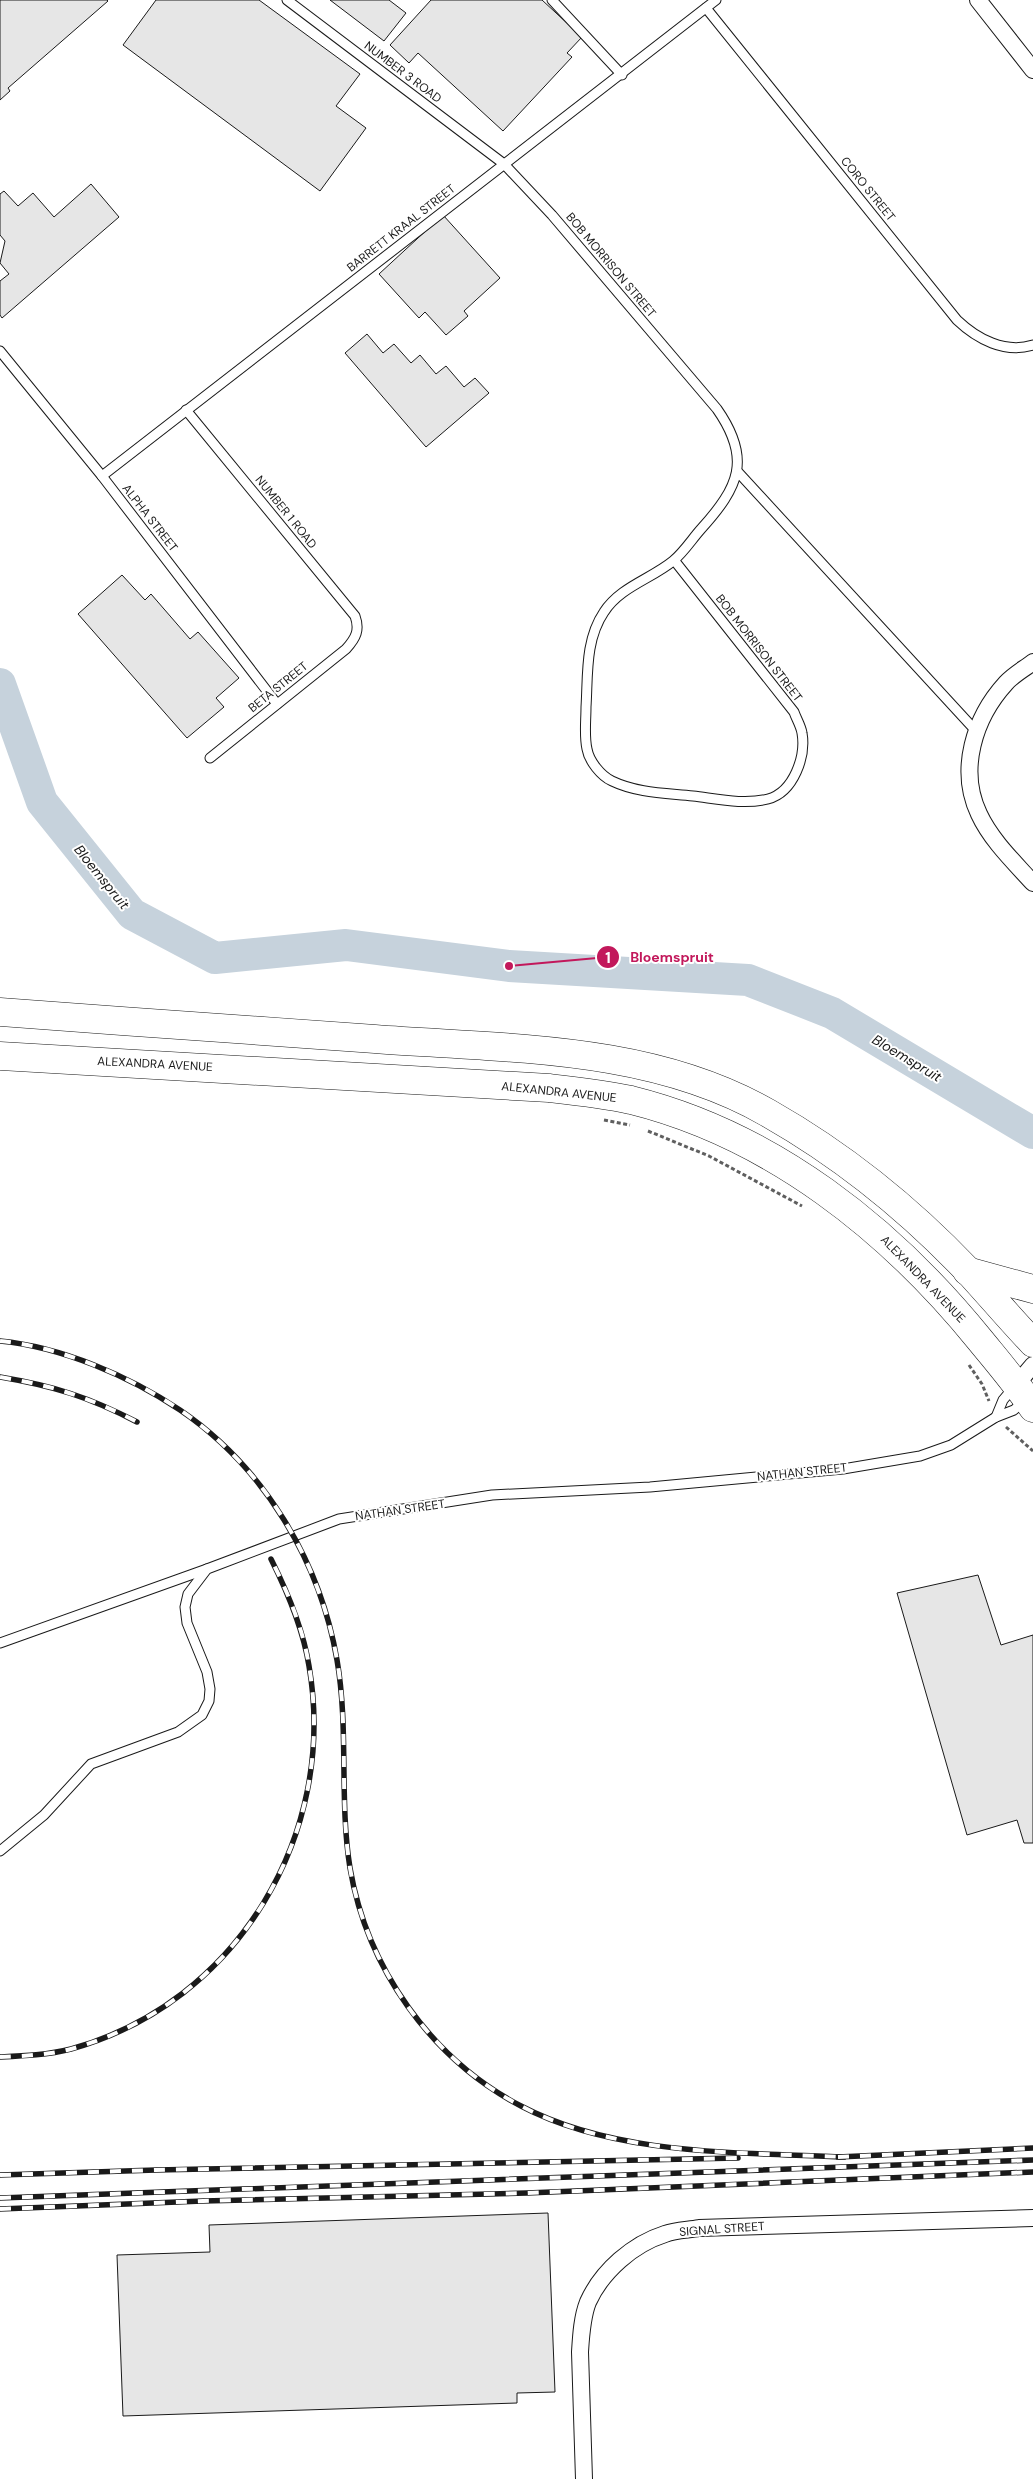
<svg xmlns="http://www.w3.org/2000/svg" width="1033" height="2479" viewBox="0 0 1033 2479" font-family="'DM Sans',sans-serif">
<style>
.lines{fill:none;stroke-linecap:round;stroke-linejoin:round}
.river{stroke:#c6d2dc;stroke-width:32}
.building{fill:#e6e6e6;stroke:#1a1a1a}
.lane-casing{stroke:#1a1a1a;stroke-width:11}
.street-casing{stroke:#1a1a1a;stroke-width:18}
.highway-casing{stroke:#1a1a1a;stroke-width:29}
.path{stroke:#5f5f5f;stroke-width:3;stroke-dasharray:4 2.5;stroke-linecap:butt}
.lane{stroke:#fff;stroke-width:9}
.street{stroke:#fff;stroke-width:16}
.highway{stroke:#fff;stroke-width:28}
.rail-casing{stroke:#1a1a1a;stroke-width:5.5}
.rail{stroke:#fff;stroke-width:4;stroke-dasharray:11;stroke-linecap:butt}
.labels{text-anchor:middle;stroke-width:4;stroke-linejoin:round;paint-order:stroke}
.street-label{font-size:12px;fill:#1a1a1a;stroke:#fff}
.water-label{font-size:14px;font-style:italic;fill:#1a1a1a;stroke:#fff}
.leader{fill:none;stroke:#c2185b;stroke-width:2}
.callout-dot{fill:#c2185b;stroke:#fff;stroke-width:2}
.mark-label{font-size:15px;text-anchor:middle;font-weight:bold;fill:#fff}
.callout-label{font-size:14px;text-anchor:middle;font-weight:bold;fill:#c2185b;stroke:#fff;stroke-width:4;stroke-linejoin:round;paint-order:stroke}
</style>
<rect width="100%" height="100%" fill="#fff"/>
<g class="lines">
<!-- river -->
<polyline class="river" points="0,684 42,802 132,914 215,958 346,945 509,966 748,980 832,1013 1033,1133"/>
</g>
<!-- building -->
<g class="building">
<polygon points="0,0 107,0 108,1 8,88 10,91 0,100"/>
<polygon points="156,0 259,0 360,74 336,106 366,128 320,191 123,45"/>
<polygon points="330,0 389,0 406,13 384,41"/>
<polygon points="431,0 542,0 582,37 567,53 572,57 503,131 418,53 409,63 390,45"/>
<polygon points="91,184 119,217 2,318 0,315 0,281 9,274 0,263 5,241 0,235 0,194 4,191 18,206 33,193 54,217"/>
<polygon points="443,215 500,278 464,311 468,316 446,335 425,312 419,318 379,274"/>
<polygon points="367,334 383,353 394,344 411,363 420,355 436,374 446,366 464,387 475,378 489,393 426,447 345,353"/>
<polygon points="122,575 145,600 151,594 190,639 198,632 239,678 216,698 224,707 187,738 78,614"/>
<polygon points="978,1575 1001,1645 1033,1635 1033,1843 1024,1843 1017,1820 967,1835 897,1593"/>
<polygon points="548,2213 555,2392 517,2393 517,2403 123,2416 117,2255 210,2252 209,2225"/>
</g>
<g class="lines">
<defs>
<g id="lane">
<path d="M287,0L504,164L552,215L717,409C752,459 739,487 701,529C692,539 684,552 673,561C651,579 620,587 604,612C585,640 588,675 586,707C586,721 584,736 587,749C589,761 601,776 612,781C637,793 665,793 693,796C718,799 744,805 768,799C794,792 806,756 802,733C801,726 796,718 794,712L674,560"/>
<polyline points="552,0 622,75"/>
<path d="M706,8L957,320C977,339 1005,354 1033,345"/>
<polyline points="0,351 102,476 277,704"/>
<path d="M186,410L355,616C360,630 356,638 346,649L210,758"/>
<polyline points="737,471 976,731"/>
<polyline points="102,476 716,0"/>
<polyline points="996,1417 1003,1400 1014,1387"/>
<polyline points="0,1643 207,1569"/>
<polyline points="0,1851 44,1815 91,1764 178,1732 202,1715 209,1701 210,1689 207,1672 187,1623 185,1607 188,1594 207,1569 339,1519 492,1495 650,1487 843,1469 920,1456 951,1445 996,1417 1014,1410 1024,1401"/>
</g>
<g id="street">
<polyline points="978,0 1033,70"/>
<path d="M1033,662C1024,669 1013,675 1006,683C974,718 958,770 979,814C991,840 1014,862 1033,883"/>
<polyline points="1016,1385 1033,1365"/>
<path d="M584,2479L580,2352C581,2336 582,2317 588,2302C602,2271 633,2244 665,2234C675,2230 688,2230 699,2228L1033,2218"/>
</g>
<g id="highway">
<path d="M0,1012C125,1021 250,1031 375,1039C507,1049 650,1045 768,1113C842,1155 910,1210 968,1271C990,1295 1011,1320 1033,1343"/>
<path d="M0,1056L549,1088C576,1091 604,1094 631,1100C772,1135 890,1229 980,1340C998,1362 1017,1384 1033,1408"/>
<polyline points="967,1271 1033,1289"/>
</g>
</defs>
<!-- lane casing -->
<use href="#lane" class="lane-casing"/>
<!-- street casing -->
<use href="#street" class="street-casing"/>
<!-- highway casing -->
<use href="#highway" class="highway-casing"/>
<!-- path -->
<g class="path">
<polyline points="604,1120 630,1125"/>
<polyline points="648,1131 709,1156 802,1206"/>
<polyline points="969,1365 982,1384 989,1401"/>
<polyline points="1006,1427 1033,1451"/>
</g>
<!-- lane -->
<use href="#lane" class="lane"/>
<!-- street -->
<use href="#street" class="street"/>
<!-- highway -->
<use href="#highway" class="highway"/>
<defs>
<g id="rail">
<path d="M0,1341C62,1347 129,1376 180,1410C264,1467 320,1561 337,1660C349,1729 339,1800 350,1868C367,1968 431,2059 521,2106C616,2156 739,2152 844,2157"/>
<path d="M0,1377C54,1386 89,1397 137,1422"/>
<path d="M0,2057C23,2056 48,2055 71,2049C238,2003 338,1833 309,1666C303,1628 288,1593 271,1559"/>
<polyline points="838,2157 1033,2148"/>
<polyline points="0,2175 156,2170 738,2158"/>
<polyline points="0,2198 1033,2160"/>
<polyline points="0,2209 203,2201 527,2193 1033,2172"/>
</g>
</defs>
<!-- rail casing -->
<use href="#rail" class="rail-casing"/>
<!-- rail -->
<use href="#rail" class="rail"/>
</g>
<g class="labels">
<!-- street labels -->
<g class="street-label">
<text transform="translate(403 72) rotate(37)" y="4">NUMBER 3 ROAD</text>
<text transform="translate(868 189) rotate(51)" y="4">CORO STREET</text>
<text transform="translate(401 228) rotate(-38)" y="4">BARRETT KRAAL STREET</text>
<text transform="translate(611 265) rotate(50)" y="4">BOB MORRISON STREET</text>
<text transform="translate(286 512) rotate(51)" y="4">NUMBER 1 ROAD</text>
<text transform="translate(150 518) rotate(52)" y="4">ALPHA STREET</text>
<text transform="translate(759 648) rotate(52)" y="4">BOB MORRISON STREET</text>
<text transform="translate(278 687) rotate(-39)" y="4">BETA STREET</text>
<text transform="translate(155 1064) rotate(3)" y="4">ALEXANDRA AVENUE</text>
<text transform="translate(559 1092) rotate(6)" y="4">ALEXANDRA AVENUE</text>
<text transform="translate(923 1279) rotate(46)" y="4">ALEXANDRA AVENUE</text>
<text transform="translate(802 1472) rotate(-6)" y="4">NATHAN STREET</text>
<text transform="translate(400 1510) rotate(-8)" y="4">NATHAN STREET</text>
<text transform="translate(722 2229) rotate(-4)" y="4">SIGNAL STREET</text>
</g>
<!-- water labels -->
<g class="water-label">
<text transform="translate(102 877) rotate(51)" y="5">Bloemspruit</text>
<text transform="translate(907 1058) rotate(31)" y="5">Bloemspruit</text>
</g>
</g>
<!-- callouts -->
<path class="leader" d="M509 966L608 957"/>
<g class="callout-dot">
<circle cx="509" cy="966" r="5"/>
<circle cx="608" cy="957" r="12"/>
</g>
<g class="mark-label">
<text x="608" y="963">1</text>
</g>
<g class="callout-label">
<text x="672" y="962">Bloemspruit</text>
</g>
</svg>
